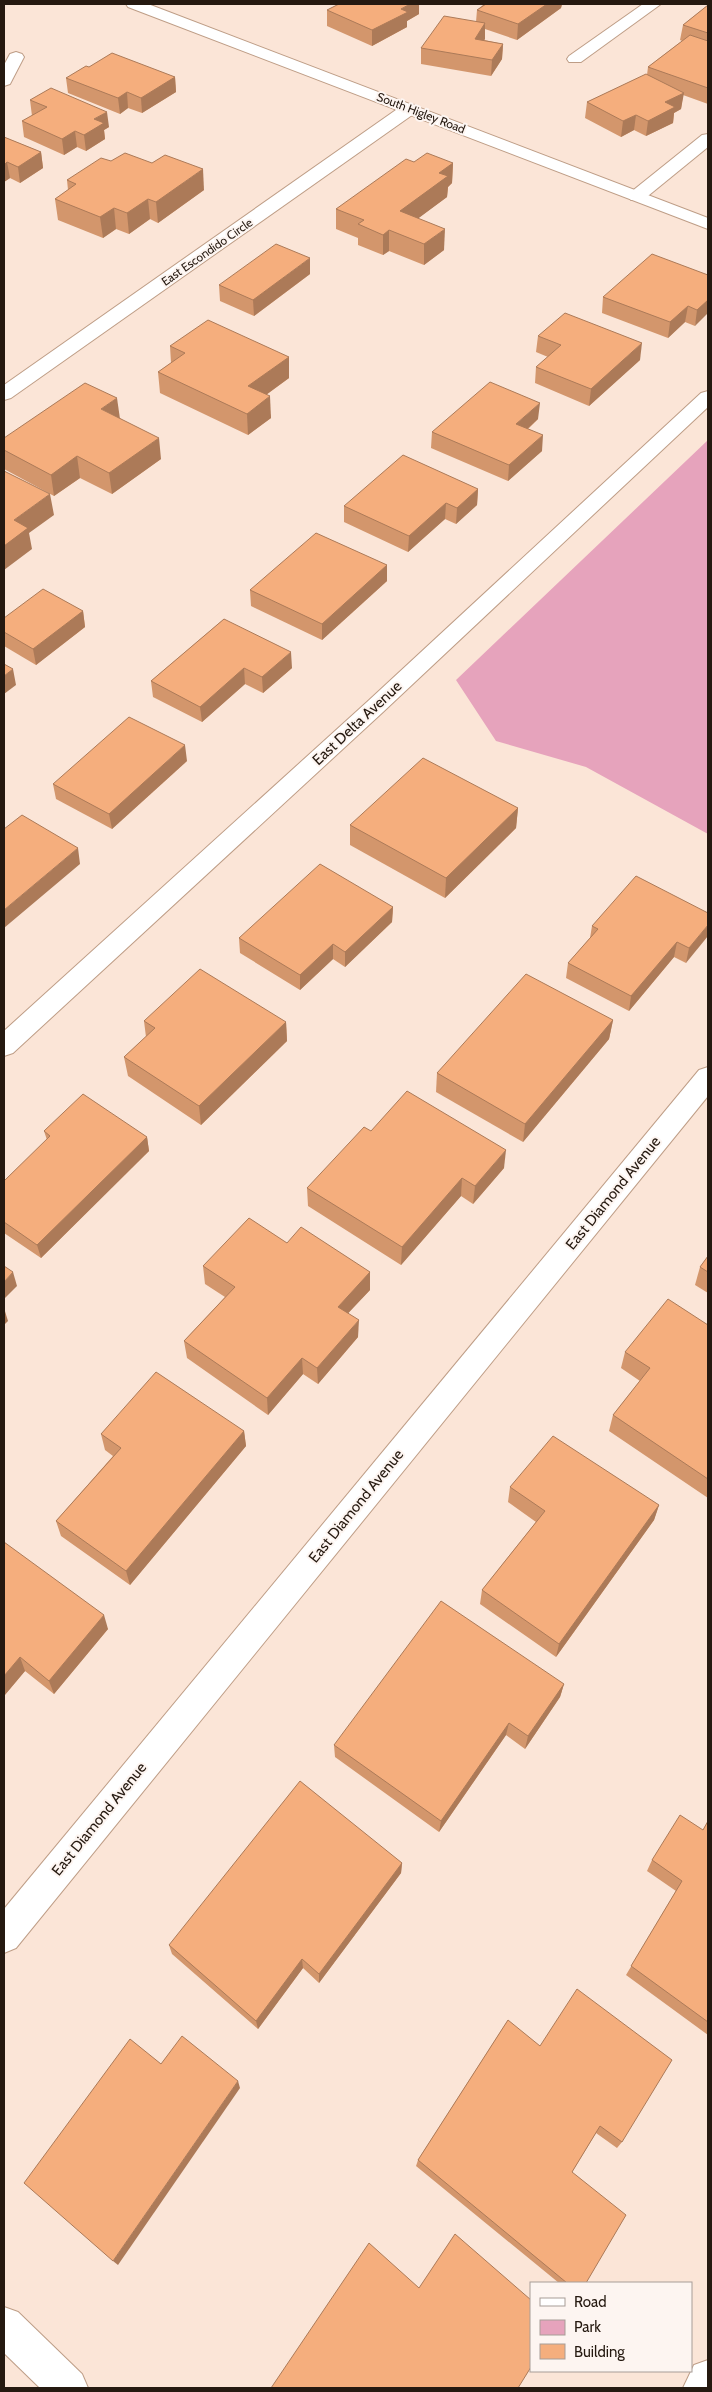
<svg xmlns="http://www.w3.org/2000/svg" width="712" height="2392" viewBox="0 0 712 2392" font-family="Cabin,sans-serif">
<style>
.green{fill:#e6a3bc}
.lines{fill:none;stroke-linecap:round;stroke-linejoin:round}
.minor-casing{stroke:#be9d86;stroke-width:2}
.major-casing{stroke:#be9d86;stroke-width:2}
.minor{fill:#fff;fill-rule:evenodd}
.major{fill:#fff;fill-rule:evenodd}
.wall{fill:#d3966c}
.shaded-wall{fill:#ac7a58}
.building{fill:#f5ae7d;stroke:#ac7a58}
.labels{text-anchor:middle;stroke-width:4;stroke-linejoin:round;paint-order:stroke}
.far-street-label{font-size:12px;fill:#251910;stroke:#fdf5f1}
.street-label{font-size:15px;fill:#251910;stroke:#fdf5f1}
</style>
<rect width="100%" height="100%" fill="#fbe5d7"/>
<!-- green -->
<polygon class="green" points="708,440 708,834 586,767 496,741 456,680"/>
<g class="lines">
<defs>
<g id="minor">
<polygon points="643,4 661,4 581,62 569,62 567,59 569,56"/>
<polygon points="16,52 22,54 24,57 10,84 4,86 4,65 10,54"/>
<polygon points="409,104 415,105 417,109 415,113 11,398 4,400 4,385 403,105"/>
<polygon points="708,134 708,147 643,200 631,200 628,196 631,192 702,135"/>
<polygon points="708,391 708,407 383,712 13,1053 4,1056 4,1031 367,702 701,393"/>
<polygon points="708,1067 708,1096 16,1948 4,1953 4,1909 699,1070"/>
<polygon points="4,2307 18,2312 82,2374 88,2388 40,2388 4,2353"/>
<polygon points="708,2360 708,2388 683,2388 694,2365"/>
</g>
<polygon id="major" points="126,4 148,4 708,218 708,229 128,7"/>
</defs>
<!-- minor casing -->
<use href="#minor" class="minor-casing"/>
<!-- major casing -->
<use href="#major" class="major-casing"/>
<!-- minor -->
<use href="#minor" class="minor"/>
<!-- major -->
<use href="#major" class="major"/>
</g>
<!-- wall -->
<g class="wall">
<polygon points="484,4 562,4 561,8 517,40 485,29 485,39 484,40 503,44 502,59 491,76 421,64 421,48 476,22 477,10 483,5"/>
<polygon points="708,5 708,104 683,95 681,109 674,113 673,123 646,136 634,130 621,137 585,118 587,102 647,75 648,67 682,41 680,40 683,25"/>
<polygon points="327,10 419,14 407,21 407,27 372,46 327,26"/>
<polygon points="89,67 175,77 176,92 142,113 128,108 120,114 68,93 66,78"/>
<polygon points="30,100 109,127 104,130 105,139 86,151 77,147 64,155 24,137 22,121 32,116"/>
<polygon points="4,137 41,152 43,168 20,183 10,178 4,182"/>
<polygon points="111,161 204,190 158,223 150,219 129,234 116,229 103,238 58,220 55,199 68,190 67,180"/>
<polygon points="414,162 453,163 452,183 448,187 447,197 418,218 444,250 424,265 389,251 383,255 358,245 358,238 336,229 336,209"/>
<polygon points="310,274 254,316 220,301 219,285"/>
<polygon points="708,275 695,326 685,322 668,338 602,313 603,297"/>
<polygon points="538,336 640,360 589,406 535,383 536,367 548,357 536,352"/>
<polygon points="170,346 289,357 289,378 266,395 271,418 248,435 160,393 158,372 171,363"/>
<polygon points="120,418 161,459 112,494 80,478 54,496 4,469 4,438"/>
<polygon points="538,419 528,429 542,451 508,481 431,448 432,432"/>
<polygon points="478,489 477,505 456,524 445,519 408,552 344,522 344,506"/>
<polygon points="387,565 387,581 322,640 251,606 250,590"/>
<polygon points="83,611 85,627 36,665 4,646 4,618"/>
<polygon points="224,619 292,668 263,693 245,684 202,722 153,697 151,681"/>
<polygon points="187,761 112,829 56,799 53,784"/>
<polygon points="518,808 516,828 445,898 350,845 350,825"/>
<polygon points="393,907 392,922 345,967 333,959 300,990 240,953 239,938"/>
<polygon points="708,913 686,963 674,957 629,1011 566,978 568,963 590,938 592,926"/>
<polygon points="613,1020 609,1039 523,1142 436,1092 437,1073"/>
<polygon points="144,1021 286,1022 287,1041 201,1125 128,1076 124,1057 146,1037"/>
<polygon points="44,1131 147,1137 149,1151 41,1258 4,1233 4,1181 47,1140"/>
<polygon points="371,1131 504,1168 473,1204 461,1196 401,1265 308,1206 307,1188"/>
<polygon points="287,1243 370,1272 370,1290 348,1313 358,1337 318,1384 303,1374 268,1415 187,1358 184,1341 225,1297 205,1284 203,1266"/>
<polygon points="708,1256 708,1293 695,1285 700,1267"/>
<polygon points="708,1325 708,1498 609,1431 613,1415 640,1381 621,1368 625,1352"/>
<polygon points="244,1431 246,1446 130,1585 61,1536 56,1521 113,1456 105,1450 101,1434"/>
<polygon points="510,1487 659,1505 654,1520 556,1657 480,1604 482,1590 536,1522 508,1502"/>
<polygon points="4,1542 108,1629 54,1694 25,1671 4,1696"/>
<polygon points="564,1684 560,1697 525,1749 506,1735 439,1832 335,1757 334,1745"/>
<polygon points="708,1821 708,2035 626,1975 676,1891 647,1871 652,1860 703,1830"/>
<polygon points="402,1863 401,1873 319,1983 303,1968 258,2029 172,1954 169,1945"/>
<polygon points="508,2020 622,2142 617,2148 596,2133 572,2172 586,2283 559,2283 416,2166 418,2160"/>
</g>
<!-- shaded-wall -->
<g class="shaded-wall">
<polygon points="410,4 419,4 419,14 407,21 407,27 372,46 372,30 401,9"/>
<polygon points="547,4 562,4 561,8 517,40 518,24"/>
<polygon points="485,23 485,39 474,54 475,39"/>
<polygon points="503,44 502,59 491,76 492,60"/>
<polygon points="175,77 176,92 142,113 141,98"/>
<polygon points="127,92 128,108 120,114 118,98"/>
<polygon points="684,93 681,109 674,113 673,123 646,136 648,121 665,102"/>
<polygon points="107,112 109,127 104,130 105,139 86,151 84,135 94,119"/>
<polygon points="636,115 634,130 621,137 623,121"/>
<polygon points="75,131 77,147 64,155 62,139"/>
<polygon points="41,152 43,168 20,183 18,167"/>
<polygon points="7,162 10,178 4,182 4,165"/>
<polygon points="453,163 452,183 448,187 447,197 400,232 400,211 439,173"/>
<polygon points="203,169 204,190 158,223 156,202"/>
<polygon points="148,199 150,219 129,234 127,213"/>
<polygon points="114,208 116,229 103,238 100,217"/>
<polygon points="445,229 444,250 424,265 424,244"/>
<polygon points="389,230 389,251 383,255 383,235"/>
<polygon points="310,258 310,274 254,316 253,300"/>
<polygon points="708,290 708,313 695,326 697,310"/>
<polygon points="688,306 685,322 668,338 670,322"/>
<polygon points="642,343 640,360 589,406 591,389"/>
<polygon points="289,357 289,378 249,407 248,386"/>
<polygon points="270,396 271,418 248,435 247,414"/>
<polygon points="117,398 120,419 101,409"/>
<polygon points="540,403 538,419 515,440 516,424"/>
<polygon points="543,435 542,451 508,481 509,465"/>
<polygon points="159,438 161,459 112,494 109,473"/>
<polygon points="77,456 80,478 54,496 51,475"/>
<polygon points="478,489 477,505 456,524 457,508"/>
<polygon points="50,494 54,515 29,533 32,549 4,570 4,546 14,520"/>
<polygon points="446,503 445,519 408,552 409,536"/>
<polygon points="387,565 387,581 322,640 322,624"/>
<polygon points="83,611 85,627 36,665 33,649"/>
<polygon points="291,652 292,668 263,693 262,677"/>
<polygon points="244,668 245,684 202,722 200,707"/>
<polygon points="13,669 16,685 4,694 4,676"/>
<polygon points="185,745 187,761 112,829 109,814"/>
<polygon points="518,808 516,828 445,898 446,878"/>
<polygon points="78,848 80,864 4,928 4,910"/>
<polygon points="393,907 392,922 345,967 345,952"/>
<polygon points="708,925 708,936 686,963 689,948"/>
<polygon points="677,942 674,957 629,1011 631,996"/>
<polygon points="333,944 333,959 300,990 300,975"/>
<polygon points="613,1020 609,1039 523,1142 525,1124"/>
<polygon points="286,1022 287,1041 201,1125 199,1106"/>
<polygon points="147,1137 149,1151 41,1258 37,1245"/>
<polygon points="506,1150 504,1168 473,1204 475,1186"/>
<polygon points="462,1178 461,1196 401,1265 402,1247"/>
<polygon points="13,1272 17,1286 4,1299 4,1282"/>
<polygon points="370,1272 370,1290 338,1324 338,1307"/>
<polygon points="4,1308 8,1321 4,1325"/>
<polygon points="359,1320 358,1337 318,1384 317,1368"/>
<polygon points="302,1358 303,1374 268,1415 267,1398"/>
<polygon points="244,1431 246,1446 130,1585 126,1571"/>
<polygon points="659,1505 654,1520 556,1657 559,1644"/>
<polygon points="104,1615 108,1629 54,1694 49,1681"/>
<polygon points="20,1657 25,1671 4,1696 4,1676"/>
<polygon points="564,1684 560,1697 525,1749 528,1736"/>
<polygon points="509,1723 506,1735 439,1832 441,1821"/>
<polygon points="402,1863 401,1873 319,1983 319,1974"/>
<polygon points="302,1959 303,1968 258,2029 256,2021"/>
<polygon points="238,2081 240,2088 118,2265 113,2261"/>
</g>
<!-- building -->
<g class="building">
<polygon points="339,4 410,4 401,9 408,12 372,30 327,10"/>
<polygon points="486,4 547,4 518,24 477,10"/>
<polygon points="708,5 708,33 683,25"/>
<polygon points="444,16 485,23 475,39 503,44 492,60 421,48"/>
<polygon points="690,35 708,41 708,88 648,67"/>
<polygon points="112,53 175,77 141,98 127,92 118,98 66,78 86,66 89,67"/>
<polygon points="646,74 684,93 665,102 675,107 648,121 636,115 623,121 587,102"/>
<polygon points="51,88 107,112 94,119 104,123 84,135 75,131 62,139 22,121 47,107 30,100"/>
<polygon points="4,137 41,152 18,167 7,162 4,165"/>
<polygon points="125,153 152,163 165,155 203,169 156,202 148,199 127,213 114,208 100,217 55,199 76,184 67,180 101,158 111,161"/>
<polygon points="427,153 453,163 439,173 448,176 400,211 445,229 424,244 389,230 383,235 358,224 364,220 336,209 406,159 414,162"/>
<polygon points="276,244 310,258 253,300 219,285"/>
<polygon points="652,254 708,275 708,300 697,310 688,306 670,322 603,297"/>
<polygon points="565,313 642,343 591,389 536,367 561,345 538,336"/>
<polygon points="208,320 289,357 248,386 270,396 247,414 158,372 185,353 170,346"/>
<polygon points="490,382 540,403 516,424 543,435 509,465 432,432"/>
<polygon points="85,383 117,398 101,409 159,438 109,473 77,456 51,475 4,450 4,438"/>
<polygon points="403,455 478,489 457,508 446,503 409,536 344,506"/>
<polygon points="4,471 50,494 14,520 28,528 4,546"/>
<polygon points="316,533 387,565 322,624 250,590"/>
<polygon points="43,589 83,611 33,649 4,632 4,618"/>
<polygon points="224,619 291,652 262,677 244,668 200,707 151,681"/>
<polygon points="4,664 13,669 4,676"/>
<polygon points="129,717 185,745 109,814 53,784"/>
<polygon points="423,758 518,808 446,878 350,825"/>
<polygon points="22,815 78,848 4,910 4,829"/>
<polygon points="320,864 393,907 345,952 333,944 300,975 239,938"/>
<polygon points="636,876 708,913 708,925 689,948 677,942 631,996 568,963 598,929 592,926"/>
<polygon points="200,969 286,1022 199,1106 124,1057 155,1028 144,1021"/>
<polygon points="526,974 613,1020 525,1124 437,1073"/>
<polygon points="407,1091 506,1150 475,1186 462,1178 402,1247 307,1188 364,1127 371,1131"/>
<polygon points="83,1094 147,1137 37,1245 4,1222 4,1181 50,1136 44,1131"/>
<polygon points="249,1218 287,1243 301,1227 370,1272 338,1307 359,1320 317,1368 302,1358 267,1398 184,1341 235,1287 203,1266"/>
<polygon points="708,1256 708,1272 700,1267"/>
<polygon points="4,1266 13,1272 4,1282"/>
<polygon points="668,1299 708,1325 708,1479 613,1415 650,1368 625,1352"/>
<polygon points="156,1372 244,1431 126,1571 56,1521 121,1448 101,1434"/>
<polygon points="553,1436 659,1505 559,1644 482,1590 545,1511 510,1487"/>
<polygon points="4,1542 104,1615 49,1681 20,1657 4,1676"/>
<polygon points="441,1601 564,1684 528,1736 509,1723 441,1821 334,1745"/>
<polygon points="300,1781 402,1863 319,1974 302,1959 256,2021 169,1945"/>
<polygon points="680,1815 703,1830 708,1821 708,2022 631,1966 682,1881 652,1860"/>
<polygon points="577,1989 672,2060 622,2142 600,2126 572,2172 626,2215 586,2283 567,2283 418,2160 508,2020 540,2046"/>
<polygon points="182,2036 238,2081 113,2261 24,2183 130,2039 161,2064"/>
<polygon points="455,2234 531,2300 531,2367 518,2388 271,2388 369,2243 419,2288"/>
</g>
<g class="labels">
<!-- far-street labels -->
<g class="far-street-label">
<text transform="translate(421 113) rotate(21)" y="4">South Higley Road</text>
<text transform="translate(207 252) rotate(-35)" y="4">East Escondido Circle</text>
</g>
<!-- street labels -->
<g class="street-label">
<text transform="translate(357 723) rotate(-43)" y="5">East Delta Avenue</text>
<text transform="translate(613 1193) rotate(-51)" y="5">East Diamond Avenue</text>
<text transform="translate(356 1506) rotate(-51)" y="5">East Diamond Avenue</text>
<text transform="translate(99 1819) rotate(-51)" y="5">East Diamond Avenue</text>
</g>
</g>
<!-- border -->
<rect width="712" height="2392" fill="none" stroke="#251910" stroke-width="10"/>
<!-- legend -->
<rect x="530" y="2282" width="162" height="90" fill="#fdf5f1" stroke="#a79d97"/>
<rect x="540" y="2298" width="25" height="8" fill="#ffffff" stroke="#a79d97"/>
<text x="574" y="2307" font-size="15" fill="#251910">Road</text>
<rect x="540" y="2320" width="25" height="15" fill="#e6a3bc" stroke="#a79d97"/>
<text x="574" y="2332" font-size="15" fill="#251910">Park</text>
<rect x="540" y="2344" width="25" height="15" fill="#f5ae7d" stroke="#a79d97"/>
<text x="574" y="2357" font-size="15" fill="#251910">Building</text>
</svg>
